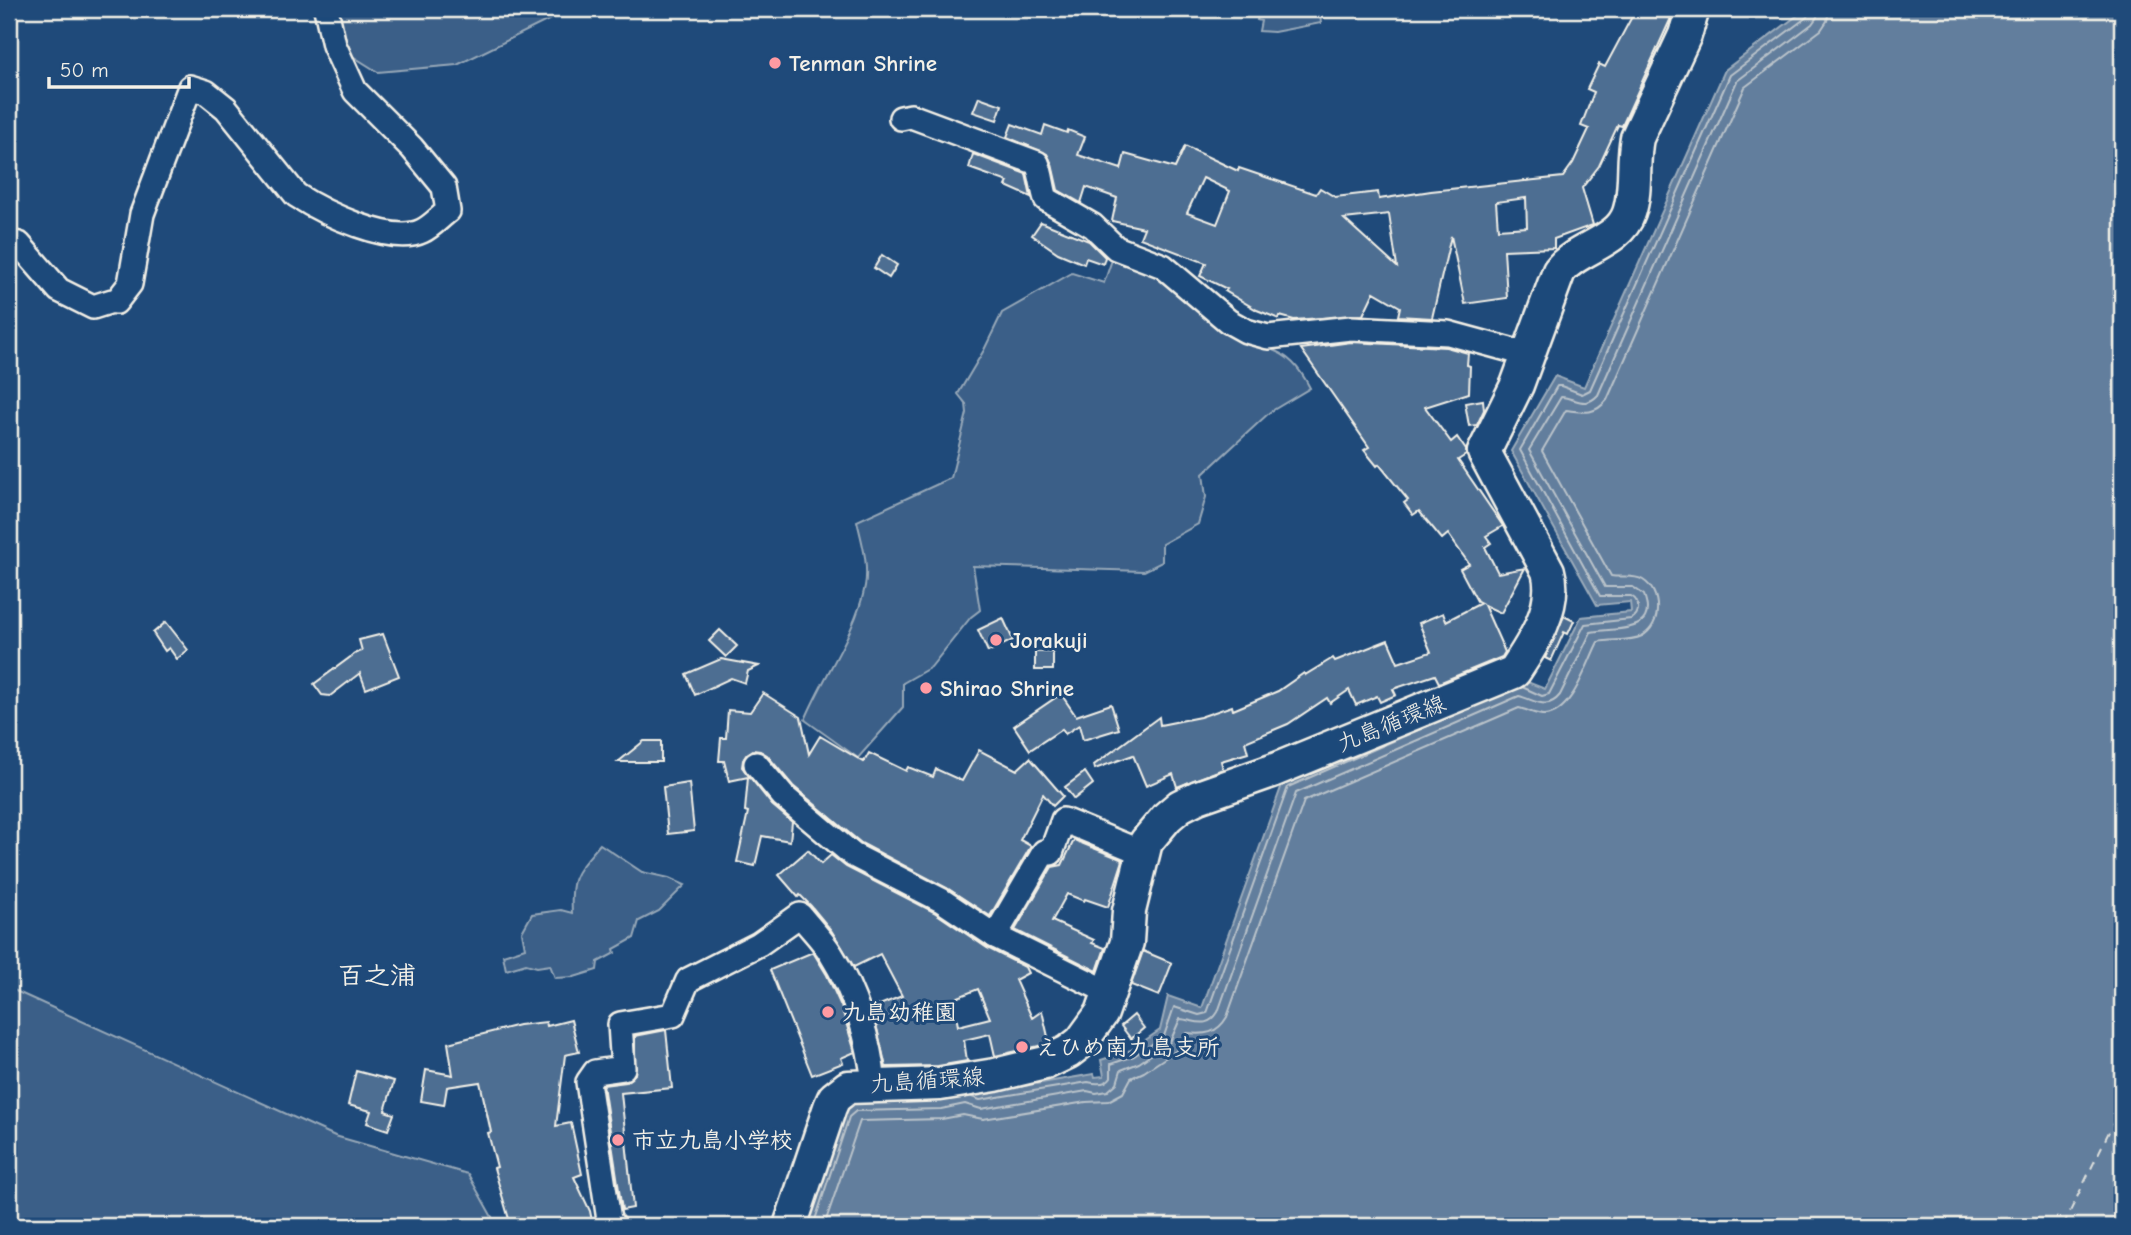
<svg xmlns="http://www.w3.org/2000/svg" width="2131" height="1235" viewBox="0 0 2131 1235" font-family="'Comic Neue','Klee One',sans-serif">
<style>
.green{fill:#3a5f88;stroke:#97a8b8;stroke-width:2}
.water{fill:#627e9d;stroke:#9cacbb;stroke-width:2}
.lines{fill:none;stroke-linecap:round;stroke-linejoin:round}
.shore{stroke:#bac3ca;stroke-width:2}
.ferry{stroke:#dee0dd;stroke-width:2;stroke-dasharray:9 7;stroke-linecap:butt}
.building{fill:#4d6e92;stroke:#f4f1e8;stroke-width:2;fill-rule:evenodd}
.minor-casing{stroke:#f4f1e8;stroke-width:28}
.secondary-casing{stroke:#f4f1e8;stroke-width:37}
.minor{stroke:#1f4a7a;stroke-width:23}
.secondary{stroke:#1f4a7a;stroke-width:32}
.poi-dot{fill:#ff9aa2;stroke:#1f4a7a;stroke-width:2.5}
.labels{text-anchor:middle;stroke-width:6;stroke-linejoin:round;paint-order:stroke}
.poi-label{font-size:23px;font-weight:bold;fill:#f4f1e8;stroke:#1f4a7a;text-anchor:start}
.street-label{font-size:23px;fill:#f4f1e8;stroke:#1f4a7a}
.quarter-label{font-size:26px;font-weight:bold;fill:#f4f1e8;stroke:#1f4a7a}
</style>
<rect width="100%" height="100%" fill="#1f4a7a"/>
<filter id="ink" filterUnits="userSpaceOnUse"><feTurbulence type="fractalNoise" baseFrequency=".0143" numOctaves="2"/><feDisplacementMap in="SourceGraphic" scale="14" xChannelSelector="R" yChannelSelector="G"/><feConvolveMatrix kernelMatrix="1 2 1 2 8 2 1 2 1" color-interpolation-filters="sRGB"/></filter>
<g filter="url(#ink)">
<!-- green -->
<g class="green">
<polygon points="311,9 571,9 457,65 378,72 335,45"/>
<polygon points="1259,9 1329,9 1330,13 1320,15 1321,23 1274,32 1259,31 1261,21 1257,20"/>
<path d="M1116,248L1267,348C1288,354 1300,368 1310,388L1270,412L1203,474L1206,497L1198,524L1162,544V562L1144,571L973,566L980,610L971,617L931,667L903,683V707L858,758L805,720C823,676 856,633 865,586C869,565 862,542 857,521L951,478L967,413L966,404L958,394L984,350L1002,313L1072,273L1104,283Z"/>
<path d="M600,844L642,872L669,878L685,885L659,911L639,921L634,938L614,949L615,953L598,962L597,970L574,977L555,978L550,965L537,967L526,964L506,970L503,955L525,948L522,932L532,914L561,910L572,913C570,874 576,873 600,844Z"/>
<polygon points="9,988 335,1136 468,1174 497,1226 9,1226"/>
</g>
<!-- water -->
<polygon class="water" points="1806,9 2122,9 2122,1226 796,1226 851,1095 978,1094 1094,1074 1095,1077 1104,1076 1101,1060 1131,1050 1160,1030 1168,996 1202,1008 1283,782 1520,679 1545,689 1581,617 1631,612 1630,602 1597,605 1511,451 1555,376 1584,387 1725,70"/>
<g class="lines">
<!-- shore -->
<g class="shore">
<path d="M1522,687L1542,696L1549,694L1585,624L1631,619C1641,614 1640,601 1631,596H1600L1520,450L1557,386H1561L1582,394L1590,390L1730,75L1807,17L1810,9"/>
<path d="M972,1097L980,1100L1088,1082C1096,1084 1106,1085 1111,1077V1064L1134,1056L1164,1036L1174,1007L1199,1015L1207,1013L1288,787L1432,724"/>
<path d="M813,1226L849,1117L856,1111L941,1109L965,1104L981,1109L1087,1091L1096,1093L1108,1091L1117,1083L1121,1070L1139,1063L1170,1042L1180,1019C1195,1020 1207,1030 1218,1012L1296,793L1519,696C1535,700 1547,711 1560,695L1591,632C1615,627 1659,635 1644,595L1633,587H1605L1529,450L1561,397C1576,398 1585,409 1598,395L1737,81L1812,24L1817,17L1818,9"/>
<path d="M824,1226L860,1121L942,1119L963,1115L983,1119L1086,1102L1108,1101L1123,1093L1131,1078L1144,1072L1177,1050L1187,1033C1205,1035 1217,1034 1227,1017L1304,801L1519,708C1528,710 1536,715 1545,715C1572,714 1587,663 1598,642C1612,639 1629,642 1642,636C1662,625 1662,592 1643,580C1633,574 1622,578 1611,576L1542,451L1566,410C1582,412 1594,416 1607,400L1745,87L1821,30L1827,21L1829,9"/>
</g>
<!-- ferry -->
<g class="ferry">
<polyline points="2063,1226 2122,1105"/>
<polyline points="2116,1226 2122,1213"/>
</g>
</g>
<!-- building -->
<g class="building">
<path d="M1636,9H1659L1657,12L1671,18L1622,126L1618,125L1599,166L1582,188L1593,225L1554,239V248L1504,250L1507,298L1465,304L1451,236L1432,318L1398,316L1400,307L1374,292L1363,315L1294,320L1280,316L1279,319L1257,310L1225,291L1227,289L1200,276L1206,263L1140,238L1144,228L1112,221L1117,198L1086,187L1081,203L1058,190L1052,164L1047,154L1007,137L1012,124L1042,135L1045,125L1067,133L1068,130L1085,137L1078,155L1121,169L1125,154L1175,168L1185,146L1238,171L1239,168L1316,194L1320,188L1335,197L1378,192L1379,199L1431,191L1563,177L1573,163L1589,129L1581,126L1594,92L1587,89L1599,64L1605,67ZM1203,178L1230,191L1217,224L1187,213ZM1526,198L1527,227L1498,229L1496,202ZM1389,214L1397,267L1344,219Z"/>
<polygon points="979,97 1002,105 997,120 973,112"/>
<polygon points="973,154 1026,174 1031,197 1006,186 1008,182 969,168"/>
<polygon points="1041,222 1089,241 1105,257 1103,264 1086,258 1084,264 1058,253 1032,235"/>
<polygon points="882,255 897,265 889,278 874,268"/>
<polygon points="1351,342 1446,347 1468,353 1467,365 1470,366 1469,393 1425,407 1451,442 1457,437 1466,450 1466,455 1458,460 1503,526 1486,536 1491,543 1485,547 1498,573 1525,568 1501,613 1484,605 1505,652 1502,657 1439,683 1435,675 1393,689 1396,695 1380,702 1377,696 1356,705 1349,690 1330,703 1327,698 1288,724 1245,742 1248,753 1221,761 1223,769 1177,787 1173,774 1146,786 1133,755 1095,769 1094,765 1159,717 1160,725 1200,717 1232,706 1233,710 1278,691 1304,673 1305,675 1333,658 1335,661 1388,640 1398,663 1431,652 1419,623 1443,613 1446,621 1481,603 1477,601 1460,569 1469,564 1448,534 1442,539 1419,511 1413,515 1404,503 1408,500 1379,464 1377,466 1364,450 1369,447 1301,349"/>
<polygon points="1483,400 1484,410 1477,425 1469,426 1465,403"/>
<polygon points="1564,616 1574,621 1568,634 1564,632 1551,661 1545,658"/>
<polygon points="1003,618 1013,640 988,652 978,630"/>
<polygon points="166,622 188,650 177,659 169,648 165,651 153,633"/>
<polygon points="720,630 737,646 726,657 709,641"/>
<polygon points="383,634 399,676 366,689 360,673 330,696 322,695 314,684 356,653 362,651 359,640"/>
<rect x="1035" y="652" width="18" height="18"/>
<polygon points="721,659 759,666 748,671 745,683 731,678 695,695 686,674"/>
<polygon points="763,693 801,717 809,754 820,736 864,762 869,753 906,771 908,767 933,777 936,769 962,781 979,750 1017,770 1030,758 1063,796 1053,806 1043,794 1020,840 1031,846 990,916 947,888 861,843 793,786 767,755 760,751 753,750 747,754 743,760 742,767 772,805 792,822 790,841 762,836 755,866 737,862 748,812 745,811 748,777 729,781 724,761 719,761 721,738 726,738 728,710 750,712"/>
<polygon points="1061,694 1076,716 1111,704 1119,729 1083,740 1079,725 1065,734 1062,729 1030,750 1014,726"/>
<polygon points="644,741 661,741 661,762 618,762"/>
<polygon points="1085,772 1093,784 1074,799 1065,787"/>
<polygon points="689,783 694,831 668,834 663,787"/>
<polygon points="1074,840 1123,860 1108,907 1085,899 1084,901 1067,894 1052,921 1094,940 1092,943 1105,948 1097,971 1015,930 1052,867 1062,865"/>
<path d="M808,850L821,864L831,855L846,867L934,912L987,948L1025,967L1028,973L1015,980L1032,1018L1042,1011L1049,1041L1039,1046L995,1056L990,1034L964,1040L967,1061L938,1066L886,1067L872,1008L902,996L880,954L854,967L831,930L811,906L800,895L798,897L779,875ZM978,989L990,1018L958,1026L953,999Z"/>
<polygon points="1143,951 1172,963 1159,996 1131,985"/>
<polygon points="813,952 827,975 841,1006 855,1052 841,1058 843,1063 812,1075 770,970"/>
<polygon points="1134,1015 1144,1028 1131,1039 1121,1026"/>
<polygon points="571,1020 579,1052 565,1055 556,1126 571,1123 582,1174 574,1177 590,1211 593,1226 511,1226 494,1168 497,1167 488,1133 491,1132 480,1082 447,1087 444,1105 421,1101 426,1070 453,1075 448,1043 519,1025 546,1022 547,1026"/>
<polygon points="666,1030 672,1088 621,1093 633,1208 622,1210 603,1085 626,1082 635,1074 635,1036"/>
<polygon points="356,1071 394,1081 385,1111 394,1114 388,1130 367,1123 371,1111 348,1105"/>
</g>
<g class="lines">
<defs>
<g id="minor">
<path d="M901,118L911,116L1037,163C1042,175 1042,187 1046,199L1093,226L1116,248L1163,266L1228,321L1246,331L1268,337L1351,328L1448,333L1529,355"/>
<path d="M9,242L19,244L59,290L93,307L112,301L116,302L130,284L142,214L190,87L206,92L226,108L296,195C322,212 392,246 422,231C431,227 440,217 448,211L444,187L412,148L355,91L334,45L326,9"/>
<polyline points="756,764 783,796 853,855 941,900 995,936 1110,993"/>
<polyline points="995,936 1044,852 1051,853 1063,820 1143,853"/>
<path d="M614,1226L609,1220L588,1082L595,1072L623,1068L620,1024L673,1015L688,980L759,944L800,915C810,928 823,940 831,954C855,992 870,1041 874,1085"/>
</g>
<path id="secondary" d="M790,1226L830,1107L834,1098L848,1087L940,1084L995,1075L1045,1063L1068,1052L1081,1042L1102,1013L1127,942L1129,911L1146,842L1167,817L1180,806L1198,797L1272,771L1514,672C1533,644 1558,606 1548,571L1484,452L1517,385L1559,271C1577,247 1619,243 1629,213C1637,190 1632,162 1637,138L1685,35L1693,9"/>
</defs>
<!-- minor casing -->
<use href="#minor" class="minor-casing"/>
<!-- secondary casing -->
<use href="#secondary" class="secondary-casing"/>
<!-- minor -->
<use href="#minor" class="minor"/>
<!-- secondary -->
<use href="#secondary" class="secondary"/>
</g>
</g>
<!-- markers -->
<g class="poi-dot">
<circle cx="775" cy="63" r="7"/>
<circle cx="996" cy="640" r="7"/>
<circle cx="926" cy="688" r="7"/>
<circle cx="828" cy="1012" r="7"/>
<circle cx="1022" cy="1047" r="7"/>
<circle cx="618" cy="1140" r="7"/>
</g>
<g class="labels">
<!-- poi labels -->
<g class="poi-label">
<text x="789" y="71">Tenman Shrine</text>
<text x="1010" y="648">Jorakuji</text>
<text x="940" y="696">Shirao Shrine</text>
<text x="842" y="1020">九島幼稚園</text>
<text x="1036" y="1055">えひめ南九島支所</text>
<text x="632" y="1148">市立九島小学校</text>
</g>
<!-- street labels -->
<g class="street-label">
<text transform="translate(1391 723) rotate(-22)" y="8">九島循環線</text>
<text transform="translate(927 1080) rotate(-4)" y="8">九島循環線</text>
</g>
<!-- quarter labels -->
<g class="quarter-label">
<text x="377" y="984">百之浦</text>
</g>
</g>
<!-- margin -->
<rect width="2131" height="1235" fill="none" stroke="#1f4a7a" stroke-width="35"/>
<rect x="18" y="18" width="2096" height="1200" fill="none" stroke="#f4f1e8" stroke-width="2.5" filter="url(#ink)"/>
<!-- scale -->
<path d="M49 77v10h140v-10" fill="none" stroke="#f4f1e8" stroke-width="3.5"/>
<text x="60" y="77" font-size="21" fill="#f4f1e8" stroke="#1f4a7a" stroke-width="5" paint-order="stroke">50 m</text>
</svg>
